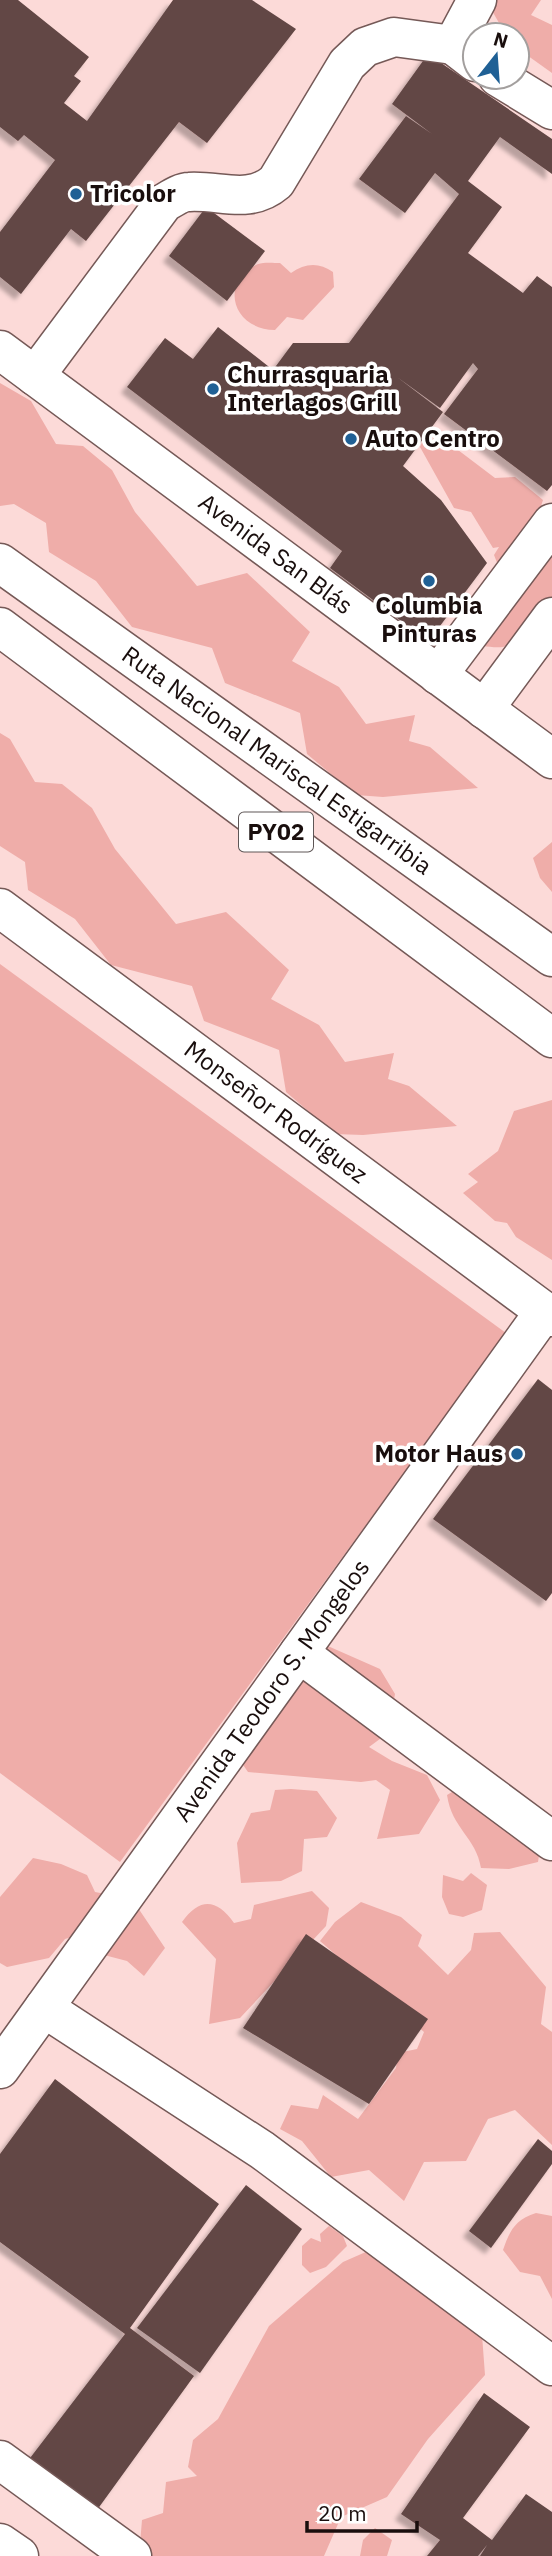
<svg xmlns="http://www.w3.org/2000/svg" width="552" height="2556" viewBox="0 0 552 2556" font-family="'IBM Plex Sans',sans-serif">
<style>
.green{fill:#efada9}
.building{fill:#624745;filter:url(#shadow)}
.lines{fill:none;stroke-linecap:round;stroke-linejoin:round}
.minor-casing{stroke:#755957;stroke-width:41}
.highway-casing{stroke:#755957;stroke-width:41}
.minor{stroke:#fff;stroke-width:38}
.highway{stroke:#fff;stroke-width:38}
.poi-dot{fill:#1f6095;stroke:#fff;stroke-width:2.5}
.labels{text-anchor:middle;stroke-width:7;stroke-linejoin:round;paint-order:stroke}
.shield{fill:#fff;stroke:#5e5656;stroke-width:2}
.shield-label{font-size:23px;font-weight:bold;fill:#190e0d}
.poi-label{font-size:24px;font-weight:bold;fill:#190e0d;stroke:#fff;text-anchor:start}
.street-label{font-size:24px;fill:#190e0d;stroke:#fff}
</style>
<defs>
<filter id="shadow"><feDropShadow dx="-6" dy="6" stdDeviation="2" flood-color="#0004"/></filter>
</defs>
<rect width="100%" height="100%" fill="#fcdad8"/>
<!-- green -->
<g class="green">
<polygon points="492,0 541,0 531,15 552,25 552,73 517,48 517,35 506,35 491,9"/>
<path d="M280,263L291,273C305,263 319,262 333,272L334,287L303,320L287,317L275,330C230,329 220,280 258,264C264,262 274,263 280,263Z"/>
<polygon points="0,383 31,401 56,444 83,446 112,470 135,512 197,586 247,573 310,632 292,661 339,687 366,724 415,715 409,741 430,747 478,788 383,797 356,795 307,754 300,713 225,683 212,648 132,627 96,581 49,552 46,523 14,504 0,506"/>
<path d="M429,428L495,478L515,477L543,500L536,521L552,513V597L536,606C536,617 523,638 512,644C503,649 492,647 483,646L499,597L482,584L498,565L494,555L499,547L493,548L471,512L454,508L420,447Z"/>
<polygon points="0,733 10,739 35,782 62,784 92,808 115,849 176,924 226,912 289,970 271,999 319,1025 345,1062 394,1053 388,1079 409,1086 457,1126 363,1135 335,1134 286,1092 279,1050 204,1021 192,986 111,965 75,919 28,890 25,862 0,846"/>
<polygon points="552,842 552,892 540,878 533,858"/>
<polygon points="0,964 506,1333 120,1862 0,1773"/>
<polygon points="552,1100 552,1260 516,1237 507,1223 495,1221 463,1193 478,1182 468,1174 498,1151 514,1111"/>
<polygon points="321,1643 380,1669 395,1694 388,1733 369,1747 392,1761 427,1775 440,1800 419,1834 377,1839 390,1790 376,1780 361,1782 248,1772 228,1743"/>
<path d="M462,1786L544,1822L538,1862L509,1869L481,1868C476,1837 452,1829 447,1795Z"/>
<polygon points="291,1789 317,1791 337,1818 327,1837 304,1839 302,1871 281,1881 241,1883 237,1843 251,1813 270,1810 275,1790"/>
<polygon points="33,1858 61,1864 87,1875 95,1892 132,1899 165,1948 144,1976 127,1961 104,1955 82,1934 65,1939 49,1958 7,1967 0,1963 0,1897"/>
<polygon points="471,1873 487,1885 482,1910 463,1917 449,1914 442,1897 443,1875 463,1881"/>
<path d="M312,1891L329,1908L326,1926L240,2018L209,2024L216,1959L182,1922C200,1897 217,1899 234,1923L251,1919L254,1905Z"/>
<polygon points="361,1902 401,1917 422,1935 418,1946 448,1975 471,1950 474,1933 500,1932 546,1987 541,2024 552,2032 552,2145 515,2110 488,2119 466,2161 424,2162 404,2201 369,2170 331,2177 302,2141 280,2129 291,2105 318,2109 323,2095 358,2119 396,2068 398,2053 417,2049 424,2032 320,1941 335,1922"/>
<path d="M536,2213L552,2216V2299L540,2276L520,2272L503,2250C510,2230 515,2220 536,2213Z"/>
<polygon points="329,2226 343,2236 347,2246 326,2267 310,2273 302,2265 302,2246 311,2238 321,2242 320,2234"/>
<polygon points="368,2251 482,2335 485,2375 428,2439 387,2497 341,2517 324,2556 139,2556 142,2520 163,2513 166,2482 197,2476 188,2467 193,2440 218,2419 269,2326 343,2262"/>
<polygon points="375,2528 392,2540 387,2556 360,2556 363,2540"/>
</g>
<!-- building -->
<g class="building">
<polygon points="0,0 18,0 89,57 74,76 81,81 64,103 87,121 173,0 252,0 296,29 207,143 179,122 86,241 71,229 21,294 0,277 0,232 55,160 24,135 18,141 0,127"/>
<polygon points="428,54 552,139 552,174 500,137 468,181 502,207 468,253 523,293 537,276 552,287 552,485 547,491 444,414 478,369 473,363 440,408 397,377 443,412 403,466 441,500 487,563 437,630 416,632 330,568 342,551 127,387 165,338 193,359 218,327 273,370 293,343 349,343 459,194 435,173 405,213 359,179 406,116 432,134 392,104"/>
<polygon points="206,207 265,251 227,301 169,256"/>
<polygon points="538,1379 552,1390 552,1593 546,1601 433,1519"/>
<polygon points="306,1934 428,2019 369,2104 243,2028"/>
<polygon points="55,2079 219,2204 130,2328 194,2376 97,2510 27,2462 125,2334 0,2242 0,2154"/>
<polygon points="538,2139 552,2151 552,2164 491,2248 469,2231"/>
<polygon points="246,2185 302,2229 200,2373 137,2328"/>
<polygon points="484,2393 530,2427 463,2518 492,2540 526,2494 552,2512 552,2556 480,2556 487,2545 478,2556 427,2556 440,2540 401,2514"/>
</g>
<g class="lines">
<defs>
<g id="minor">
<polyline points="475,62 453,45 477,0"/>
<polyline points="498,77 552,110"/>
<path id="s1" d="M0,350L552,759"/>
<path d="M35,376L164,203C171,199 181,192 189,192C221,190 249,205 276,182L347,64L365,47L394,37L453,45"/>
<polyline points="438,675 552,523"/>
<polyline points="484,709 552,617"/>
<path id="s2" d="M0,908L552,1317"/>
<polyline points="299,1653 552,1841"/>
<polyline points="44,2008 262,2150 552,2366"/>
<path id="s3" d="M0,2069L544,1312"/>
<polyline points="0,2460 132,2556"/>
<polyline points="0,2543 19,2556"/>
</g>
<g id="highway">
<path id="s4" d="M0,563L552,957"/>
<polyline points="0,627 552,1038"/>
</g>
</defs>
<!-- minor casing -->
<use href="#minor" class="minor-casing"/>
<!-- highway casing -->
<use href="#highway" class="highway-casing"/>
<!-- minor -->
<use href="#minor" class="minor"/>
<!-- highway -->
<use href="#highway" class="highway"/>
</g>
<!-- markers -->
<g class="poi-dot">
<circle cx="76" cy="194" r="7"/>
<circle cx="213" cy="389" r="7"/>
<circle cx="351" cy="439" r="7"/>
<circle cx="429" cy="581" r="7"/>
<circle cx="517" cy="1454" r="7"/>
</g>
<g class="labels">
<!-- shield labels -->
<rect class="shield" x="239" y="812.5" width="74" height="39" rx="5"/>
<g class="shield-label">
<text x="276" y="840">PY02</text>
</g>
<!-- poi labels -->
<g class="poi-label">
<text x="90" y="202">Tricolor</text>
<text x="227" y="383">Churrasquaria<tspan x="227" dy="28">Interlagos Grill</tspan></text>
<text x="365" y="447">Auto Centro</text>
<text x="429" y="614" text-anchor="middle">Columbia<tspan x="429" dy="28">Pinturas</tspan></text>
<text x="503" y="1462" text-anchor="end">Motor Haus</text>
</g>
<!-- street labels -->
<g class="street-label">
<text dy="8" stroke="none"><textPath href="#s1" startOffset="343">Avenida San Blás</textPath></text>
<text dy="8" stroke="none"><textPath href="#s4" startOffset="340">Ruta Nacional Mariscal Estigarribia</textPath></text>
<text dy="8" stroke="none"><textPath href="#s2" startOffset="343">Monseñor Rodríguez</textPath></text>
<text dy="8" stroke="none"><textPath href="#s3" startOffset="466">Avenida Teodoro S. Mongelos</textPath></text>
</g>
</g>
<!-- north arrow -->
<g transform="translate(496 56) rotate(17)"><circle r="33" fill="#ffffff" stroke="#a39f9e" stroke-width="2"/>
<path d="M0-5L12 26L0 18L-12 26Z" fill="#1f6095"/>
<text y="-10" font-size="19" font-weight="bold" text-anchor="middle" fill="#190e0d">N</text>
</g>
<!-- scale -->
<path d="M307 2521v10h110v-10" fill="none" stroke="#190e0d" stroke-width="3.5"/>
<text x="318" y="2521" font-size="21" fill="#190e0d" stroke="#ffffff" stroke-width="5" paint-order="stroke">20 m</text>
</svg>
